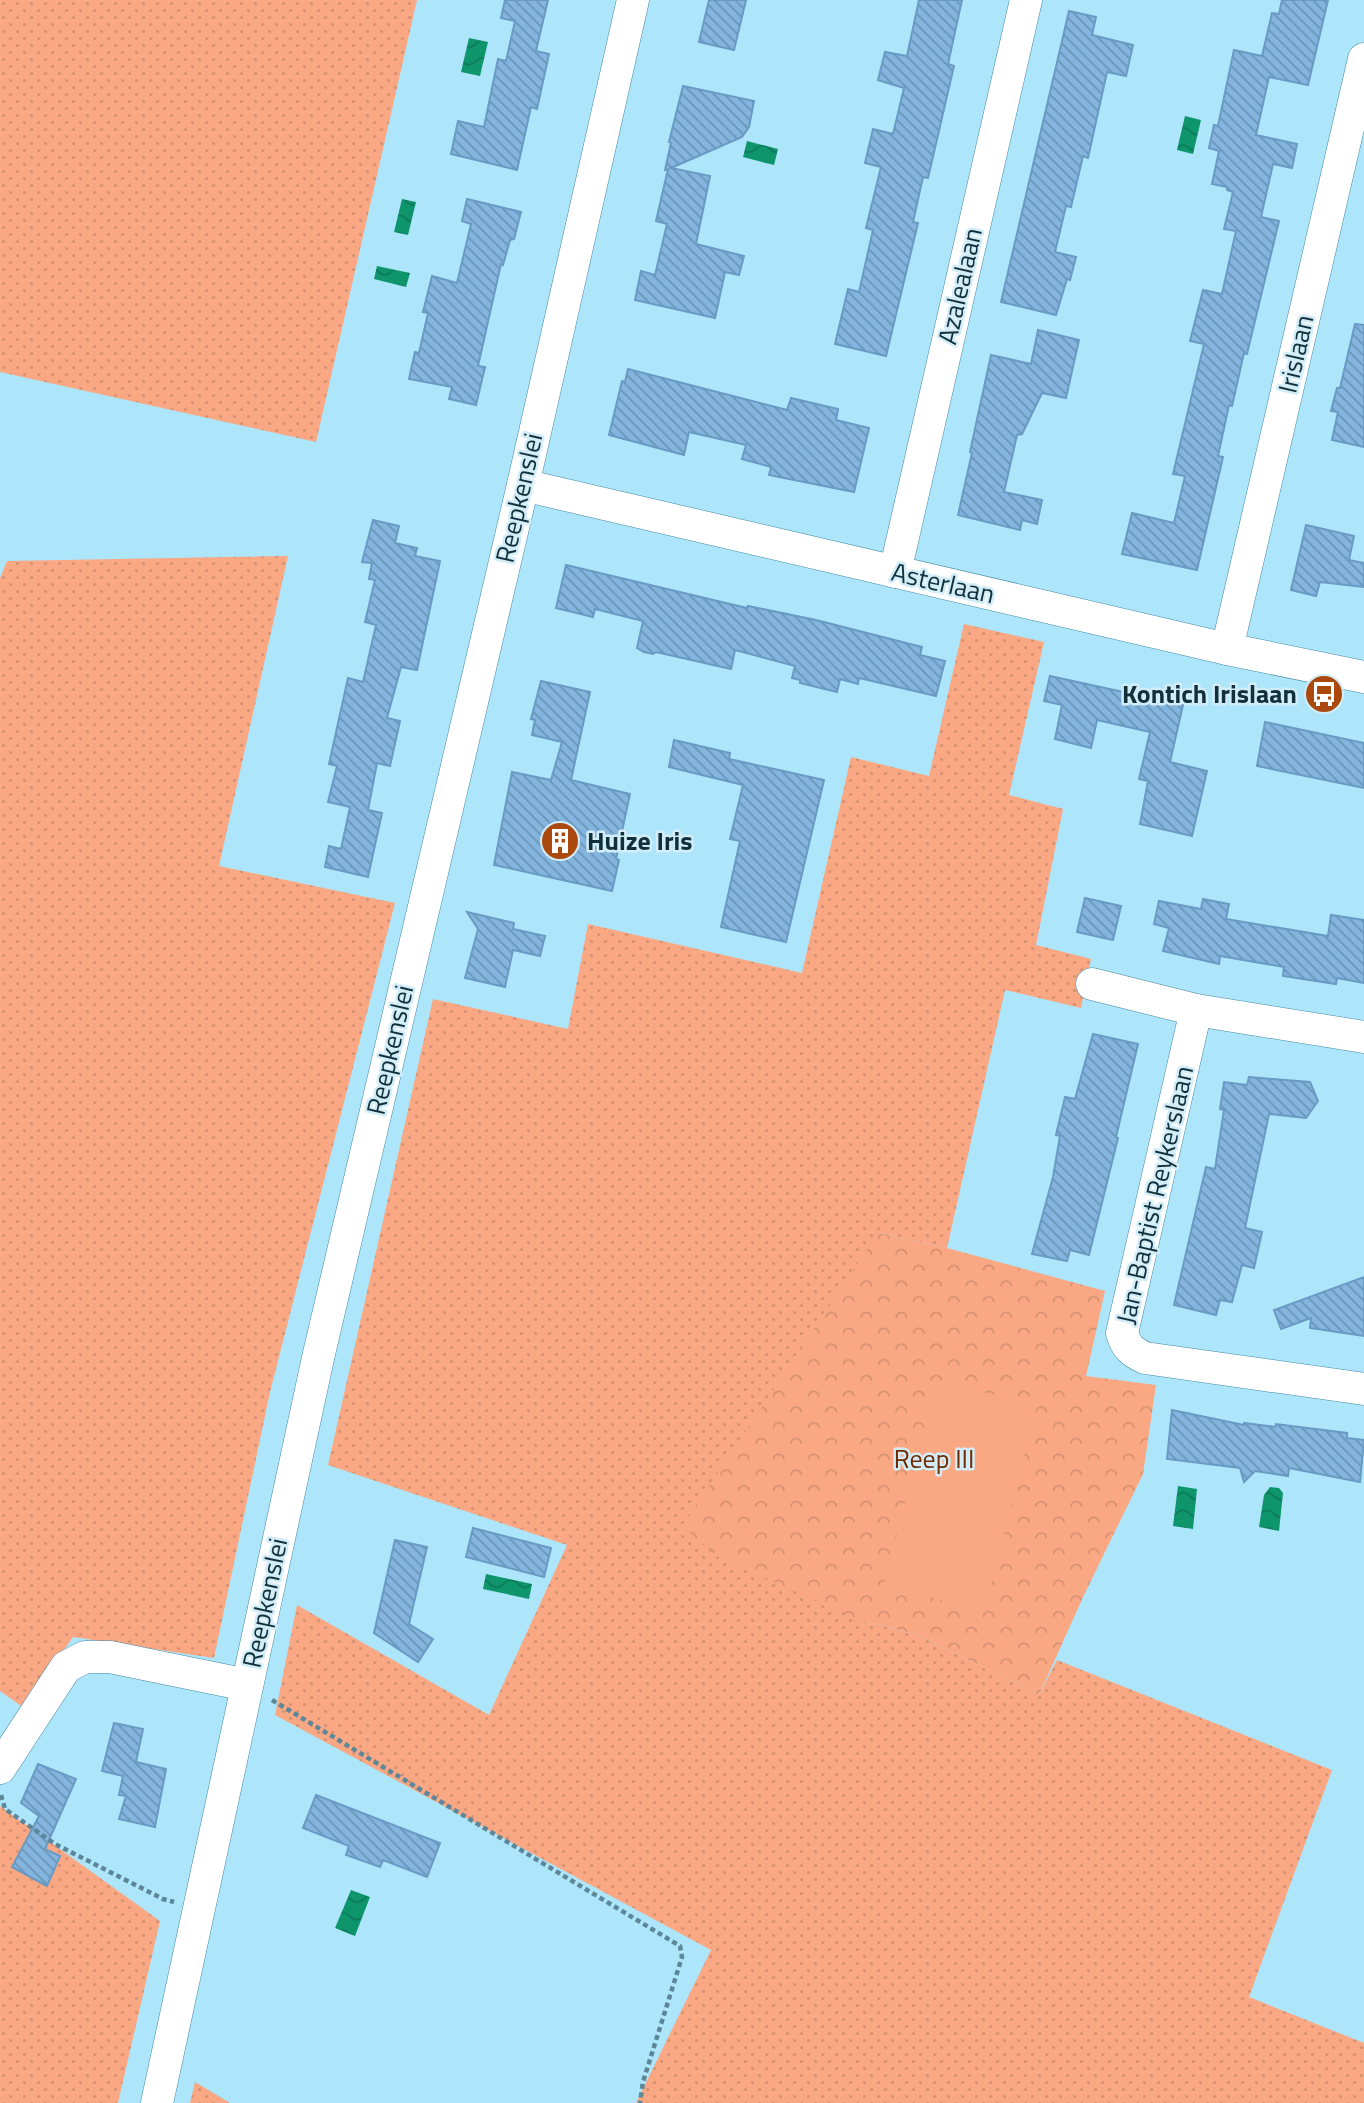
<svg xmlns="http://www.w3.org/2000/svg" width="1364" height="2103" viewBox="0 0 1364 2103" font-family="'Titillium Web',sans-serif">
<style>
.grass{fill:url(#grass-dots)}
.park{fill:url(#park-crowns)}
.pitch{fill:#faa883}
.water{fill:url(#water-waves)}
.building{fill:url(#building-back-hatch);stroke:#699ac3;stroke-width:2}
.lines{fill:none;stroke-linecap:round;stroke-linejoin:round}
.minor-casing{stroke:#448aa4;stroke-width:33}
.path{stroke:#5d8798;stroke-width:4.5;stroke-dasharray:5 3.5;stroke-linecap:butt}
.minor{stroke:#fff;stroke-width:32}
.labels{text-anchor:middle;stroke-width:5;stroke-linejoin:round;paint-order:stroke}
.street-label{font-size:26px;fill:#12303b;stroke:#d2edf8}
.poi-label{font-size:26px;font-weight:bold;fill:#12303b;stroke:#d2edf8;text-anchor:end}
.park-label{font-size:26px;fill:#712a00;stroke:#d2edf8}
</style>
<defs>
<pattern id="grass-dots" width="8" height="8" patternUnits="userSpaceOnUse" patternTransform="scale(1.75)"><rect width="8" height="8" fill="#faa883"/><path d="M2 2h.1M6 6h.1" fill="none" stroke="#d59172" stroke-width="1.8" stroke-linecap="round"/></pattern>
<pattern id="park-crowns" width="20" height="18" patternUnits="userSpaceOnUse" patternTransform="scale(1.75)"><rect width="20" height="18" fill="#faa883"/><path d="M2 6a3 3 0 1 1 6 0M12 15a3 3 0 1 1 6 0" fill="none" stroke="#d59172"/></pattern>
<pattern id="water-waves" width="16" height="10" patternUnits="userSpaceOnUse" patternTransform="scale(1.75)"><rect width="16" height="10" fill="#0e956c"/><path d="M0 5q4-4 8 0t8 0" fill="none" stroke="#0c7a5a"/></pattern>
<pattern id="building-back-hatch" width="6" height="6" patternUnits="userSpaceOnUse" patternTransform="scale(1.75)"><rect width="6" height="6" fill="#83b5df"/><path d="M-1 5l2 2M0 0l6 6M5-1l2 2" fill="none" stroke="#6a94b6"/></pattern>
</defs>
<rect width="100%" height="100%" fill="#ade5fb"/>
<!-- grass -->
<g class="grass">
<polygon points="0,0 417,0 316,442 0,372"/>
<polygon points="288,556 219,866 395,903 270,1392 214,1658 73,1637 24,1708 0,1691 0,578 7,561"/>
<polygon points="964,624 1044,642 1009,795 1063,809 1036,945 1091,959 1081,1008 1005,990 947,1248 878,1233 861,1620 918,1635 1039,1695 1057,1660 1332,1770 1249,1997 1364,2043 1364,2103 636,2103 711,1950 275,1715 297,1605 489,1715 567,1545 328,1465 433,999 568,1029 588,924 802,973 851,757 929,776"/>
<polygon points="0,1806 160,1921 118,2103 0,2103"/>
<polygon points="195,2082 230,2103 190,2103"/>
</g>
<!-- park -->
<polygon class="park" points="878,1233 947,1248 1105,1291 1086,1376 1156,1385 1143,1474 1084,1595 1039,1695 918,1635 861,1620 718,1557 682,1526"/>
<!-- pitch -->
<polygon class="pitch" points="937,1380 1037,1406 984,1611 884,1584"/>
<!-- water -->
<g class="water">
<polygon points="469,38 488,42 480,76 461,72"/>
<polygon points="1185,116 1201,120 1193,154 1177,150"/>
<polygon points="747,141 778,149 774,165 743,157"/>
<polygon points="402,199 416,202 408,235 394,232"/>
<polygon points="377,266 410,273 406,287 374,279"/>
<polygon points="1178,1486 1197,1489 1193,1529 1173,1526"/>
<polygon points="1270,1487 1279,1488 1283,1493 1279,1531 1259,1527 1264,1495"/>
<polygon points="486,1574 532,1584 529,1599 483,1589"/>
<polygon points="351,1890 370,1897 355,1936 335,1928"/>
</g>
<!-- building -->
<g class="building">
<polygon points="505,0 548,0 536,51 549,54 537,109 531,107 517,170 451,154 458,121 484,127 498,59 506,61 515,21 501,18"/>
<polygon points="709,0 746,0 734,50 699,42"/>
<polygon points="919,0 962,0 948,64 954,66 928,178 923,177 913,222 918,223 886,356 835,344 848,289 859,292 873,230 866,228 881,167 865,163 873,129 893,134 904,88 878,80 885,52 907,56"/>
<polygon points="1282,0 1328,0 1308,85 1269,77 1256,135 1297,144 1292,168 1273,164 1261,217 1279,221 1247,354 1244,353 1232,406 1229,405 1218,456 1223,457 1197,570 1122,554 1132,513 1174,523 1185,476 1173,474 1204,344 1190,341 1203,290 1222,294 1236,231 1224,229 1233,192 1227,190 1227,187 1212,184 1219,151 1209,148 1214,125 1218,126 1234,50 1262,56 1272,13 1279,14"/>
<polygon points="1069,11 1096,17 1092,35 1133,45 1126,76 1107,72 1088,158 1083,156 1071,207 1066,206 1055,252 1076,257 1070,280 1067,279 1056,315 1001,302"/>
<polygon points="683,86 754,101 749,127 742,137 671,168 710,176 696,244 744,256 739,275 725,272 715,318 635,300 641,271 655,275 667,224 656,221 668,169 665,170 671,143 669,142"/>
<polygon points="467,199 521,212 514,239 510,240 503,265 501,264 478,366 485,367 476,405 449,399 452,387 409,379 415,352 419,353 428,313 423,312 432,276 457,283 471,224 462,221"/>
<polygon points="1355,324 1364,325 1364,447 1332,440 1338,412 1331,411 1337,388 1340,388"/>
<polygon points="1038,330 1079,340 1066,398 1042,393 1022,434 1017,435 1004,492 1042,500 1037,524 1022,520 1020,530 958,515 972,453 970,452 991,355 1031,364"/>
<polygon points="628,369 787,410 791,398 838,409 836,420 869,428 854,492 769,475 771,467 742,459 746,445 689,432 684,455 609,435 622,381 625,382"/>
<polygon points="373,520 399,526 395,543 417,548 415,556 440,561 417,670 401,667 387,718 400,721 390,766 377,763 368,810 382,813 368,877 325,867 329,846 341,849 350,807 328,802 337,766 329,764 348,678 363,682 376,625 365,622 375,580 369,579 372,563 362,562"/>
<polygon points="1306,525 1354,536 1349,560 1364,563 1364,587 1320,582 1316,596 1291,590"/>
<polygon points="566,565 747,608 748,606 816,620 922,647 920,655 945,661 936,696 859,678 858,684 840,679 837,692 800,683 800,680 792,678 795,666 735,650 731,669 656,652 653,654 644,652 637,648 643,621 595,609 593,617 556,608"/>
<polygon points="1050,676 1183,705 1170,762 1207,771 1192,836 1140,824 1148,781 1139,779 1150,732 1097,720 1091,748 1055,739 1062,705 1044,701"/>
<polygon points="541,681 590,692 571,780 630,794 616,859 619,860 612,891 494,865 512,772 551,780 562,742 532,735 535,720 531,719"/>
<polygon points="1265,722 1364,743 1364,788 1257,766"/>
<polygon points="674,740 730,753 729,759 824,780 786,942 721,927 740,841 730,839 743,785 669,767"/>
<polygon points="1085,898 1121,906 1113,940 1077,932"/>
<polygon points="1203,899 1229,904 1226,919 1328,936 1331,915 1364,920 1364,983 1337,978 1336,984 1283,976 1284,967 1220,956 1219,964 1163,951 1169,928 1154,924 1159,901 1201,909"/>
<polygon points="467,912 514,923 513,929 545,936 540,956 513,950 505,987 465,978 478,929"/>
<polygon points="1093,1034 1138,1044 1116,1137 1118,1138 1089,1255 1070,1250 1067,1261 1032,1254 1053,1177 1060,1136 1056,1135 1065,1097 1075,1099"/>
<polygon points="1249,1077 1310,1082 1318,1101 1306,1118 1269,1114 1245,1228 1262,1232 1254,1268 1242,1265 1232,1302 1220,1300 1216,1315 1174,1305 1206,1167 1215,1169 1224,1110 1220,1109 1224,1082 1247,1085"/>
<polygon points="1364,1277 1364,1336 1310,1328 1311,1318 1281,1329 1274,1310"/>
<polygon points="1172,1410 1244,1425 1244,1423 1275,1427 1276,1424 1347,1433 1347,1438 1364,1440 1360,1482 1289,1468 1288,1476 1255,1471 1244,1482 1240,1468 1167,1459"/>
<polygon points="473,1528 551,1548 544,1577 466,1557"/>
<polygon points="395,1540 427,1547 409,1624 433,1639 418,1662 374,1633"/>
<polygon points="114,1723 143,1729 136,1762 166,1769 155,1827 119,1819 126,1796 119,1795 123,1776 102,1771"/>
<polygon points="38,1764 76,1779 45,1849 60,1856 47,1886 12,1867 39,1816 21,1803"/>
<polygon points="316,1795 440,1843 427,1877 383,1860 380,1867 346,1855 349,1846 303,1828"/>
</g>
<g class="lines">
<defs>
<g id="minor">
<polyline points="523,485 1227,649 1364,677"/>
<polyline points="895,572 1026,0"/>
<polyline points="1227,649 1364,59"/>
<polyline points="1092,984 1196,1010 1364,1037"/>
<path d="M1196,1010L1122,1333C1126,1347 1132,1352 1145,1358L1364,1389"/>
<polyline points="0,1768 66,1667 85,1657 110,1657 247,1685"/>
<polyline points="157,2103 318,1358 523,485 633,0"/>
</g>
</defs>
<!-- minor casing -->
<use href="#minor" class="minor-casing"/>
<!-- path -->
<g class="path">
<polyline points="272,1700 680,1946 682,1957 643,2082 640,2103"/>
<polyline points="1,1795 5,1809 55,1844 163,1899 174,1902"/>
</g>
<!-- minor -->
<use href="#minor" class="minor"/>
</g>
<!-- icons -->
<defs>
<symbol id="bus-disc" viewBox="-11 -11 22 22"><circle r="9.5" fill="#ab480e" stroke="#d2edf8"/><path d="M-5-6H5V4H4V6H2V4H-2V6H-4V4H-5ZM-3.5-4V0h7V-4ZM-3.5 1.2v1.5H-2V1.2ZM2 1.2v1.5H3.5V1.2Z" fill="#fff"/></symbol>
<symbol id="building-disc" viewBox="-11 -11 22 22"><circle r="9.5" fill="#ab480e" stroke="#d2edf8"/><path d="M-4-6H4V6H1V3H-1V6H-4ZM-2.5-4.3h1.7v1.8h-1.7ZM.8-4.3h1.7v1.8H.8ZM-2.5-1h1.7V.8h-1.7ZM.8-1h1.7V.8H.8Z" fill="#fff"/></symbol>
</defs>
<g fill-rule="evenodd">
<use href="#bus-disc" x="1302" y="672" width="44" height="44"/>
<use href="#building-disc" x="538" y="819" width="44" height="44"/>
</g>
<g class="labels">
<!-- street labels -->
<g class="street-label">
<text transform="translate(960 286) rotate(-77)" y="9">Azalealaan</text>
<text transform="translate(1296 354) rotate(-77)" y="9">Irislaan</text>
<text transform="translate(519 498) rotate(-77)" y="9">Reepkenslei</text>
<text transform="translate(943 583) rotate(13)" y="9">Asterlaan</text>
<text transform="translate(390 1050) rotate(-77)" y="9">Reepkenslei</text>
<text transform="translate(1155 1195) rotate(-77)" y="9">Jan-Baptist Reykerslaan</text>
<text transform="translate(265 1603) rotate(-78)" y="9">Reepkenslei</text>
</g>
<!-- poi labels -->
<g class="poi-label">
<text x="1297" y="703">Kontich Irislaan</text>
<text x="587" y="850" text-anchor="start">Huize Iris</text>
</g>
<!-- park labels -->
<g class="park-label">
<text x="934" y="1468">Reep III</text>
</g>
</g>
</svg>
